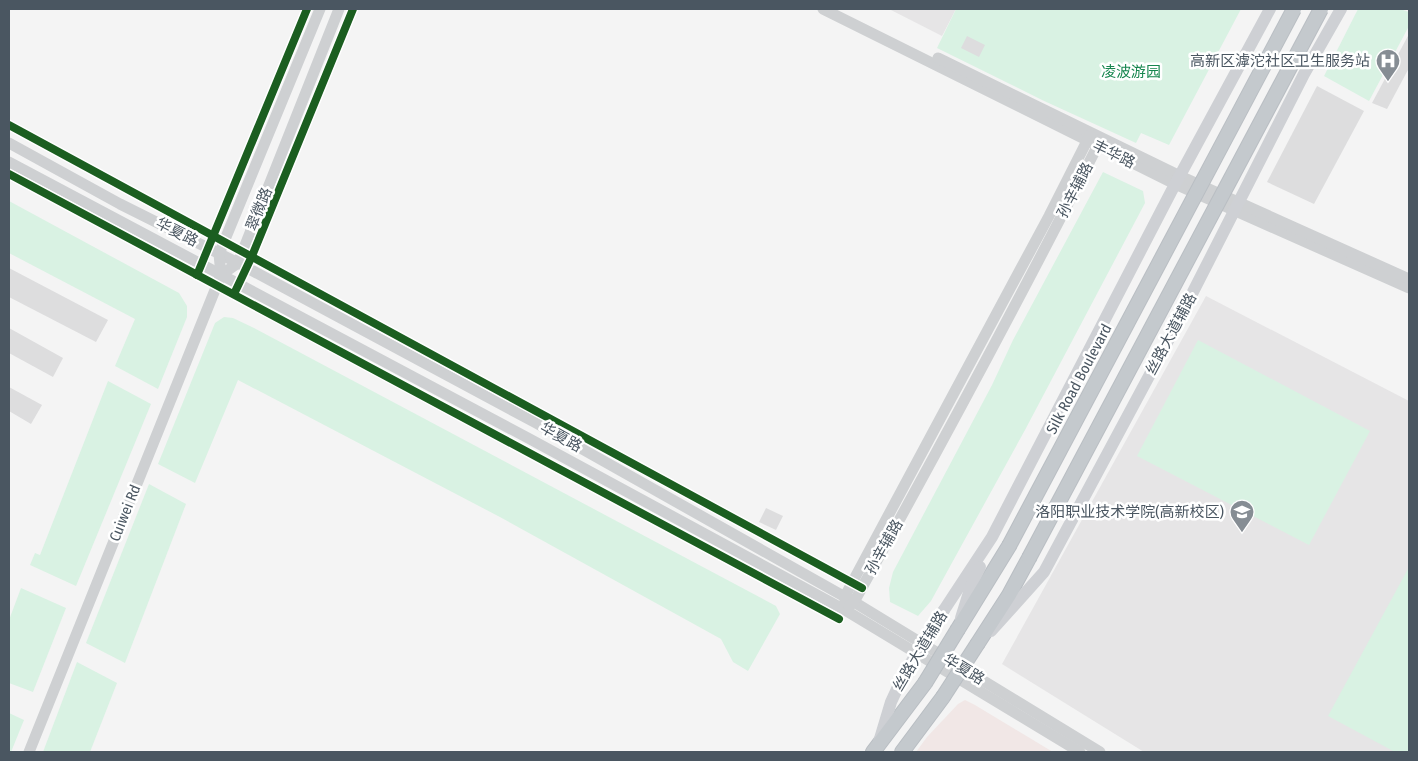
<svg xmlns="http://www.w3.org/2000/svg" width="1418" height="761" viewBox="0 0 1418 761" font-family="'Fira Sans Condensed','Noto Sans SC',sans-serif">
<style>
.education{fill:#e6e5e6}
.medical{fill:#f1e7e6}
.green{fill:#d9f2e3}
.building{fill:#ddddde}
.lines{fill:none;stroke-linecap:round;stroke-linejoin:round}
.trunk-casing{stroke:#b9bec3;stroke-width:16}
.tertiary{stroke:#ced0d2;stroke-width:11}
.secondary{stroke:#ced0d4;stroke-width:12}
.trunk{stroke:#c4c9cd;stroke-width:14}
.trunk-bridge-casing{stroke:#b9bec3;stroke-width:16;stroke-linecap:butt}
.secondary-bridge{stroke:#ced0d4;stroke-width:12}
.trunk-bridge{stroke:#c4c9cd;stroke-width:14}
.cycleway-casing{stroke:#fff;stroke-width:11}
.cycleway{stroke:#1b5e20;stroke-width:8}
.labels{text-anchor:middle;stroke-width:5;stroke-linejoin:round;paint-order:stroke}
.poi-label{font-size:15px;fill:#4a5661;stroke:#fff;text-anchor:end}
.park-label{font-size:15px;fill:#17864f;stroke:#fff}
.street-label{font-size:15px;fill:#4a5661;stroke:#fff}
</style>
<rect width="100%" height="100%" fill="#f4f4f4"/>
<!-- education -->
<g class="education">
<polygon points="889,9 956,9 942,36"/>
<polygon points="1206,296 1409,401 1409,752 1144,752 1002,664"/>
</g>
<!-- medical -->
<polygon class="medical" points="965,700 975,705 1053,752 916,752 927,737 958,704"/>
<!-- green -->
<g class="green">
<polygon points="956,9 1241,9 1169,145 1141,133 1136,143 1042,100 937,48"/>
<polygon points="1358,9 1400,9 1409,12 1409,26 1369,101 1324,76"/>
<polygon points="1103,172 1143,191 1145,203 1025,430 931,601 918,616 890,602 889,588 893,572 992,385 1013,340"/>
<polygon points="9,201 179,293 187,306 187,317 158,389 115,366 135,319 9,253"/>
<polygon points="224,317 233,318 254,328 776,606 780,614 748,671 733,662 721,639 498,516 238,380 195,483 158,464 215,323"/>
<polygon points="1198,340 1370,431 1309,545 1137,456"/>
<polygon points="108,381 151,404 76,586 30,565 35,553 40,555"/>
<polygon points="149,484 186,504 125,663 86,643"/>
<polygon points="1409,567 1409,752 1395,752 1328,716"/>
<polygon points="21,588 66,608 33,692 9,683 9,620"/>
<polygon points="77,662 117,683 90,752 43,752"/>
<polygon points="9,713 24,720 11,752 9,752"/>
</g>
<!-- building -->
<g class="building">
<polygon points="1409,34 1409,68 1387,109 1372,103"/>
<polygon points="967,36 985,45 979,57 961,48"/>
<polygon points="1317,86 1364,111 1314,204 1267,182"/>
<polygon points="9,268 108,320 96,342 9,297"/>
<polygon points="9,328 63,358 53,377 9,353"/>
<polygon points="9,387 42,405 31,424 9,411"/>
<polygon points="766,508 783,516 776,530 759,522"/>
</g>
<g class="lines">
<defs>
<g id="trunk">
<polyline points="958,629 1009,546"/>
<polyline points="978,643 1009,595 1029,558"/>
<polyline points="873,752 925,683"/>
<polyline points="902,752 943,697"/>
</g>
</defs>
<!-- trunk casing -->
<use href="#trunk" class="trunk-casing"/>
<!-- tertiary -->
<g class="tertiary">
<polyline points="823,9 1175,184 1409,288"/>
<polyline points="938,58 1180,176 1409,279"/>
<polyline points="9,143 120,204 238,263 536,423 854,602 1100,752"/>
<polyline points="9,162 528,438 845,610 1080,752"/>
<polyline points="221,275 238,263 339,9"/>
<polyline points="845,603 845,596 1049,216 1090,135"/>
<path d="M849,606L854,602C939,449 1022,295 1101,139"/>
<polyline points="29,752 221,275 219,254 320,9"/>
</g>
<!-- secondary -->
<g class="secondary">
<polyline points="944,610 992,537 1171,192 1270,9"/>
<polyline points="961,618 971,586 980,567"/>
<polyline points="991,631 1044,572 1170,337 1304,74 1341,9"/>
<polyline points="879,742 891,702 904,674"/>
</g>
<!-- trunk -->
<use href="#trunk" class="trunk"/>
<defs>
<g id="trunk-bridge">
<polyline points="1009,546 1294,9"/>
<polyline points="1029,558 1321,9"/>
<polyline points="925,683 958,629"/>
<polyline points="943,697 978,643"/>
</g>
</defs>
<!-- trunk-bridge casing -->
<use href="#trunk-bridge" class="trunk-bridge-casing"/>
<!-- secondary-bridge -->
<polyline class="secondary-bridge" points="904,674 944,610"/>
<!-- trunk-bridge -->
<use href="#trunk-bridge" class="trunk-bridge"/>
<defs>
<g id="cycleway">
<polyline points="9,125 862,588"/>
<polyline points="9,174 839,619"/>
<polyline points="197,275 307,9"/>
<polyline points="234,294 252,256 353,9"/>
</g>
</defs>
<!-- cycleway casing -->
<use href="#cycleway" class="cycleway-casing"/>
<!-- cycleway -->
<use href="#cycleway" class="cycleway"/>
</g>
<!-- icons -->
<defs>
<symbol id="hospital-pin" viewBox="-11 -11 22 30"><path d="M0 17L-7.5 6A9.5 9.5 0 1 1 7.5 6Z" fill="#868d94" stroke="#fff"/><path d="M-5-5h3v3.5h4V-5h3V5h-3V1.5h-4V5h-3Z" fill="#fff"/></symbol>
<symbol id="university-pin" viewBox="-11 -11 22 30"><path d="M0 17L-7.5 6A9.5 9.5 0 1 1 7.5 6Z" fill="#868d94" stroke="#fff"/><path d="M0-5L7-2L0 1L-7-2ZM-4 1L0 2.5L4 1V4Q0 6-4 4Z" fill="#fff"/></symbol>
</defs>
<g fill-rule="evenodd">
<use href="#hospital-pin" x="1374" y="47" width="28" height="38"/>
<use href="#university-pin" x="1228" y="498" width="28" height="38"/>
</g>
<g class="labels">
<!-- poi labels -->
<g class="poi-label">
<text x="1370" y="66">高新区滹沱社区卫生服务站</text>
<text x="1224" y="517">洛阳职业技术学院(高新校区)</text>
</g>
<!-- park labels -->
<g class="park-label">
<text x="1131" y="77">凌波游园</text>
</g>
<!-- street labels -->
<g class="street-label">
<text transform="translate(1114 154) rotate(26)" y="5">丰华路</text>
<text transform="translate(1075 190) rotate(-63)" y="5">孙辛辅路</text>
<text transform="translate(259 209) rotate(-68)" y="5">翠微路</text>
<text transform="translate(177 232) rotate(27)" y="5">华夏路</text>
<text transform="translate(1171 334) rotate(-62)" y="5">丝路大道辅路</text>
<text transform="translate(1079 379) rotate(-62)" y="5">Silk Road Boulevard</text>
<text transform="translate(561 437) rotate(29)" y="5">华夏路</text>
<text transform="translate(125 513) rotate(-68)" y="5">Cuiwei Rd</text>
<text transform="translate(884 547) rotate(-61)" y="5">孙辛辅路</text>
<text transform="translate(920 651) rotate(-59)" y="5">丝路大道辅路</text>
<text transform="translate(964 669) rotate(31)" y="5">华夏路</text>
</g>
</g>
<!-- border -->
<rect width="1418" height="761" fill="none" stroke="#4a5661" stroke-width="20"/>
</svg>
